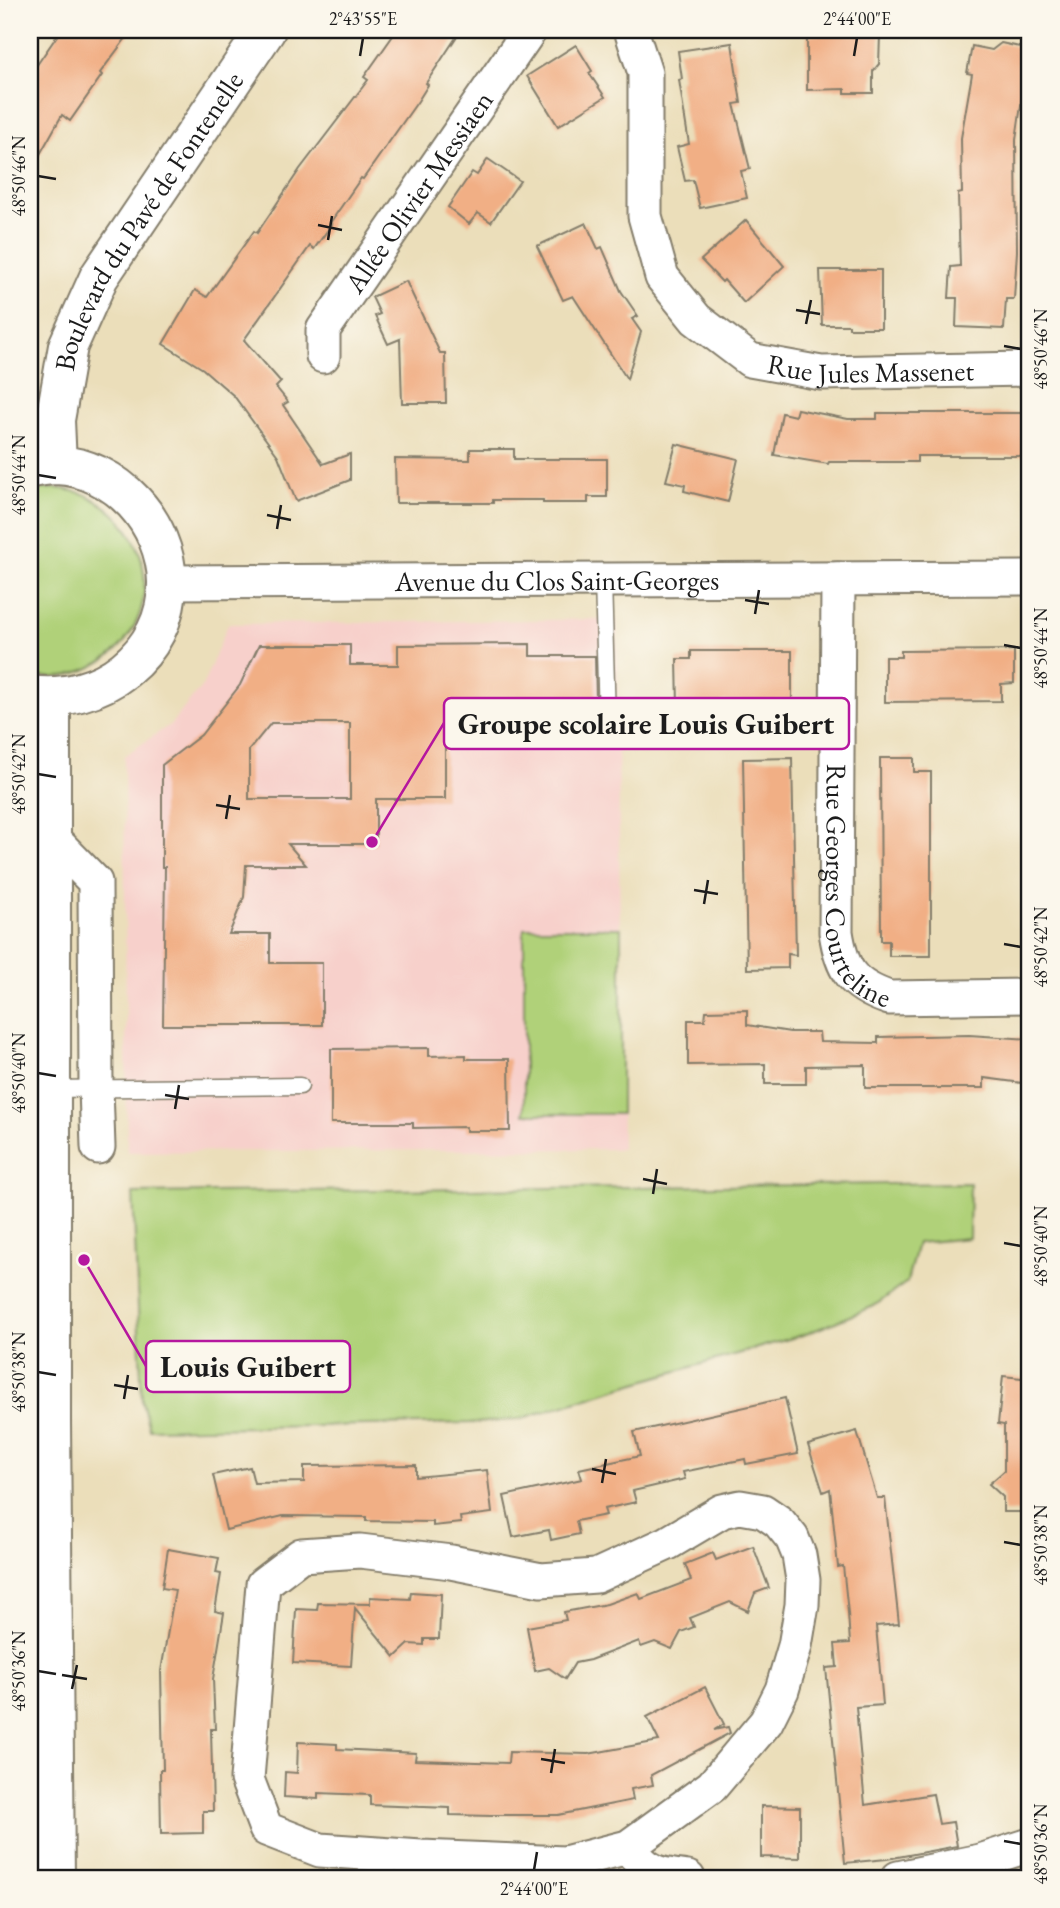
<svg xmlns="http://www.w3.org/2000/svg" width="1060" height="1908" viewBox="0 0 1060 1908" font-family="'EB Garamond',serif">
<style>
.built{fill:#f7d0cb}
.green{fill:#b0d179;stroke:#66764a;stroke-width:2}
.building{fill:#f1af85;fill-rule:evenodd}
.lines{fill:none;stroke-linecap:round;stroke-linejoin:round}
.lane-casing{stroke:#847d6b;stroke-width:19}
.street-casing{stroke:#847d6b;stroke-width:37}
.secondary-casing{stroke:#847d6b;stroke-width:42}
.lane{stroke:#fff;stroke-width:16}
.street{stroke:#fff;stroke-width:33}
.secondary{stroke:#fff;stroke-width:38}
.ticks{fill:none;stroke:#1c1c1c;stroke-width:2.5}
.labels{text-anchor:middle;stroke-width:6;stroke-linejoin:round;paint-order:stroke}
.street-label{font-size:28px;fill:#1c1c1c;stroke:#fbf7ec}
.leader{fill:none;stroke:#b5179e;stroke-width:2.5}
.callout-dot{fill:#b5179e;stroke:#fbf7ec;stroke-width:2.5}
.callout{fill:#fbf7ec;stroke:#b5179e;stroke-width:2.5}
.callout-label{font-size:30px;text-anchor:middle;font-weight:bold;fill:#1c1c1c}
.neatline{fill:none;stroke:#1c1c1c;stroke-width:2.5}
.ticks-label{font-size:18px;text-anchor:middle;fill:#1c1c1c}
</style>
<rect width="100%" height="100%" fill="#fbf7ec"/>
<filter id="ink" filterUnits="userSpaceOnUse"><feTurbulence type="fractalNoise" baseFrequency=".0143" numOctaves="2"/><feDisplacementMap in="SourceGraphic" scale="14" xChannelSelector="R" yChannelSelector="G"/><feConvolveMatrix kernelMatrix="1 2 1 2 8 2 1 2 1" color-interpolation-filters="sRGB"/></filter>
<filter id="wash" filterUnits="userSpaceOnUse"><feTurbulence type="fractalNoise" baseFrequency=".00686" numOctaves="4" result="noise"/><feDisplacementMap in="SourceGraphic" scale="28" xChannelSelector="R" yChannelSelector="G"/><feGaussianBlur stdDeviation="1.57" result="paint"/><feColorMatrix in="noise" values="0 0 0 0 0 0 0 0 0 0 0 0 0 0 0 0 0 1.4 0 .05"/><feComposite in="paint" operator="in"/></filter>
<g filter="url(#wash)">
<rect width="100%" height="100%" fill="#ebdeba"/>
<!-- built -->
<polygon class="built" points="617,619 622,1149 127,1152 124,756 171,724 203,685 228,624"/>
<!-- green -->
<g class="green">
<path d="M57,488C67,490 79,491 88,496C162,532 165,636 87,669C69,677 50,680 30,675V490Z"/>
<rect x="524" y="928" width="97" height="186"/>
<polygon points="970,1183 969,1238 917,1243 907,1282 874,1306 806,1334 622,1387 520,1419 476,1423 149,1429 142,1401 133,1193"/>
</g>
<g id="blocks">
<!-- building -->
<g class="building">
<polygon points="61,30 132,30 100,73 102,75 70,121 62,115 30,172 30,75"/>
<polygon points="397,30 461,30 426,83 428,85 418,101 363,179 361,178 330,223 332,224 314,249 310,246 244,340 281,382 276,387 288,402 283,405 323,464 350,454 350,480 296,501 278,456 234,396 203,369 163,344 195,290 207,297 254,231 257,233 300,169 368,80 364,77"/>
<polygon points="807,35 880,35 879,64 873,71 873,93 845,93 845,89 807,90"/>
<polygon points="732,43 741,103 734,104 750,169 741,171 747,198 700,208 693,180 685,181 677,147 689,144 679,80 682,79 678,51"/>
<polygon points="1001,43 1029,49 1016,140 1017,251 1014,299 1006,299 1004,329 956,327 957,298 949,298 951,267 960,266 958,194 962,193 961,138 972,74 967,73 972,46 992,50"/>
<polygon points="576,45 592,71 589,73 605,97 558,126 527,76"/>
<polygon points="488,159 520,181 491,222 478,213 469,224 448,207 472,172 477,175"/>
<polygon points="746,220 784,266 744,303 724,280 722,282 701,260"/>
<polygon points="586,223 598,249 602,247 621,291 638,316 632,319 641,332 627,379 573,296 563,300 537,246"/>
<polygon points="820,270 881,270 881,328 849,328 849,325 822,325"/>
<polygon points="406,281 440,353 445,353 446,403 402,403 400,339 388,344 375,316 380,314 372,297"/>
<polygon points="797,409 848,419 877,419 877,413 1030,413 1030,456 917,456 917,462 829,462 828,464 774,455 782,413 795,416"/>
<polygon points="676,444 738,459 728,502 684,491 685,485 666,481"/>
<polygon points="470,449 514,449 514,459 607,459 607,497 588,497 588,503 543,503 543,500 493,500 493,503 396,503 395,459 470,460"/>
<path d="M530,644V656H595L596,700H570V721L445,722V799H376V844H288L306,865H246L244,897L229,934H270V963H322V1025H163L165,867H162V765L201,735L240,685L259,645H350V665H398V645ZM271,723H350V799H249V750Z"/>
<polygon points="1014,650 1014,683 1001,684 1001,701 885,702 885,657 901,657 901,651"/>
<polygon points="691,651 792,651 792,701 723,701 712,713 685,713 678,706 677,659 691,659"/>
<polygon points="792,758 796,955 788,954 788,968 747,969 743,759"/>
<polygon points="880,758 914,758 914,772 931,772 931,956 889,956 889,941 881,941"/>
<polygon points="747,1010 747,1025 790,1032 819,1032 820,1042 878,1043 878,1037 969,1035 1030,1039 1030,1084 984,1078 984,1088 865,1088 865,1065 806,1066 806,1084 765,1084 765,1064 688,1065 688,1020 705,1020 706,1011"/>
<polygon points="429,1048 429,1056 466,1055 466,1059 509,1059 510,1131 466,1131 466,1127 413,1128 413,1123 331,1123 331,1049"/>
<polygon points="1003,1376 1030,1379 1030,1512 1003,1512 1003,1497 989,1484 1004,1471 1004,1425 998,1424"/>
<polygon points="785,1398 798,1454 746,1464 745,1459 683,1472 685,1479 633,1491 636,1502 604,1509 606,1515 576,1521 579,1534 551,1540 549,1530 513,1537 504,1496 582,1479 579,1469 640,1456 634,1432"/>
<polygon points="857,1431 877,1498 885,1498 899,1624 876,1626 883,1705 856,1707 865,1805 933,1794 939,1824 953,1822 957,1846 887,1859 845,1863 826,1668 837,1667 835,1644 850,1643 848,1613 843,1566 838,1567 830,1489 823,1492 808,1445"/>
<polygon points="416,1465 416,1477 487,1470 492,1513 460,1517 461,1523 433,1526 433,1522 366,1521 366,1517 283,1516 226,1530 213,1475 250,1467 254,1483 304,1482 304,1466"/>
<polygon points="753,1546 769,1588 755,1593 748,1611 730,1602 690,1618 694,1627 681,1632 672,1649 655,1642 641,1647 639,1641 590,1660 575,1663 565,1679 549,1668 535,1671 527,1627 566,1620 564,1612 607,1604 638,1593 641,1599 691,1580 685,1564 713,1553 716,1560"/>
<polygon points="168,1549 219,1558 216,1573 221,1574 215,1611 224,1613 213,1679 215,1729 211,1729 213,1811 203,1811 203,1833 161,1834 160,1770 163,1770 161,1671 175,1590 162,1588"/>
<polygon points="411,1592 441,1594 439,1639 424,1639 424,1645 409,1644 395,1657 355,1608 351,1666 293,1663 296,1609 317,1610 318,1603 370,1604 370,1597 410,1599"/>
<polygon points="705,1687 724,1724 714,1730 728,1727 730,1733 651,1775 653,1785 631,1789 633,1800 558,1815 492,1815 492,1816 450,1815 450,1808 370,1805 370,1795 318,1793 318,1799 284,1797 285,1772 297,1773 298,1742 337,1744 337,1749 416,1753 415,1760 508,1763 509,1752 588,1754 659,1741 647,1717"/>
<polygon points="761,1806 800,1807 800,1858 761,1857"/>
</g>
</g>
</g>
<g filter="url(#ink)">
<use href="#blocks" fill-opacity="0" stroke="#847d6b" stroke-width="2"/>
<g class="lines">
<defs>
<g id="lane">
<polyline points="603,580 607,720"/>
<polyline points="50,1089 300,1086"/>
</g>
<g id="street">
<path id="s1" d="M631,30L645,73V216L662,277L696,319L750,360L821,373L1030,369"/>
<path id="s2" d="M323,356V330L530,30"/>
<path id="s3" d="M838,579L836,932C842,970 851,985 889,998L1030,996"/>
<path id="s4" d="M167,582L1030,578"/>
<polyline points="30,838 51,837 95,882 96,1088 98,1147"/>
<polygon points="740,1507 763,1511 779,1522 792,1538 799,1555 803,1580 802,1605 795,1646 782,1690 766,1722 712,1786 628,1847 565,1863 421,1857 320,1850 266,1829 247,1779 263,1584 301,1555 360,1551 451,1562 541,1580 596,1576 668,1543 722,1511"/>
<path d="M628,1847C649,1873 655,1874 688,1878"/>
<polyline points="898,1878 980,1861 1030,1845"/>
</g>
<g id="secondary">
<path id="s5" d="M57,465L55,420L68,346L99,277L266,30"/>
<path d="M30,468C38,467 48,465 56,465C117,467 166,523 167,582C168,655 99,705 30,695"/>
<polyline points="51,698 51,1421 55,1878"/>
</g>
</defs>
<!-- lane casing -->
<use href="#lane" class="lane-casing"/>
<!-- street casing -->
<use href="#street" class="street-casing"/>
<!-- secondary casing -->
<use href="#secondary" class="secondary-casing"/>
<!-- lane -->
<use href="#lane" class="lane"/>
<!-- street -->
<use href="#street" class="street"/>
<!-- secondary -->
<use href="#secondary" class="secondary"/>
</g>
</g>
<!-- ticks -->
<path class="ticks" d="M360,56L363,38M854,56L857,38M38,176L56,179M318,225L342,230M328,240L332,216M796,310L820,314M806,324L811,300M1004,346L1021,349M38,475L56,478M267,515L291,520M277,529L281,505M745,600L769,604M755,614L759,590M1004,645L1021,648M38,774L56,777M216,805L240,809M226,819L230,795M694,890L718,894M704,904L708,880M1004,944L1021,947M38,1073L56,1076M165,1095L189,1099M175,1109L179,1085M643,1179L667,1184M653,1194L657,1169M1004,1243L1021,1246M38,1372L56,1375M114,1385L138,1389M124,1399L128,1375M592,1469L616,1474M602,1483L606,1459M1004,1542L1021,1545M38,1671L56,1674M62,1675L87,1679M72,1689L77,1665M541,1759L565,1763M551,1773L555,1749M1004,1841L1021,1844M534,1870L537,1852"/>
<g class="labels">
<!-- street labels -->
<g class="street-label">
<text dy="10" stroke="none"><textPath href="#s2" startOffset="194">Allée Olivier Messiaen</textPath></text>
<text dy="10" stroke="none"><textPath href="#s5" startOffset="268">Boulevard du Pavé de Fontenelle</textPath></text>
<text dy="10" stroke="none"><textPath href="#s1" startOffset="495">Rue Jules Massenet</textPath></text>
<text dy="10" stroke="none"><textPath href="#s4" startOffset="390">Avenue du Clos Saint-Georges</textPath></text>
<text dy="10" stroke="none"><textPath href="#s3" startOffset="315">Rue Georges Courteline</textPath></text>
</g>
</g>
<!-- callouts -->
<path class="leader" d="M372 842L444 723M84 1260L146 1366"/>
<g class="callout-dot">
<circle cx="372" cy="842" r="7"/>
<circle cx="84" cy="1260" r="7"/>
</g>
<g class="callout">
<rect x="444" y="698" width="405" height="51" rx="7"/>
<rect x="146" y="1341" width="204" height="51" rx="7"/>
</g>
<g class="callout-label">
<text x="646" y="734">Groupe scolaire Louis Guibert</text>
<text x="248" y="1377">Louis Guibert</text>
</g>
<!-- margin -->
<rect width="1060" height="1908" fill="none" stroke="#fbf7ec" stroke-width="77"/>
<rect x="38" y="38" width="983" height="1832" class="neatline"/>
<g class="ticks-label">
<text x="363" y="25">2°43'55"E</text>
<text x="857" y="25">2°44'00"E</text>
<text transform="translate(19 176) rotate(-90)" y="6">48°50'46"N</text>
<text transform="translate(1041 349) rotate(-90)" y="6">48°50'46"N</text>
<text transform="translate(19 475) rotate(-90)" y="6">48°50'44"N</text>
<text transform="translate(1041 648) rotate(-90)" y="6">48°50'44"N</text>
<text transform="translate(19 774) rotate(-90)" y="6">48°50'42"N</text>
<text transform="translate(1041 947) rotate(-90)" y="6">48°50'42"N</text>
<text transform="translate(19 1073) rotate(-90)" y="6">48°50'40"N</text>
<text transform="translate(1041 1246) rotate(-90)" y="6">48°50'40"N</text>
<text transform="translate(19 1372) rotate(-90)" y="6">48°50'38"N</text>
<text transform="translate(1041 1545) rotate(-90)" y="6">48°50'38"N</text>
<text transform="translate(19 1671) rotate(-90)" y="6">48°50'36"N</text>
<text transform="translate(1041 1844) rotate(-90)" y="6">48°50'36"N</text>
<text x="534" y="1895">2°44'00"E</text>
</g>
</svg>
